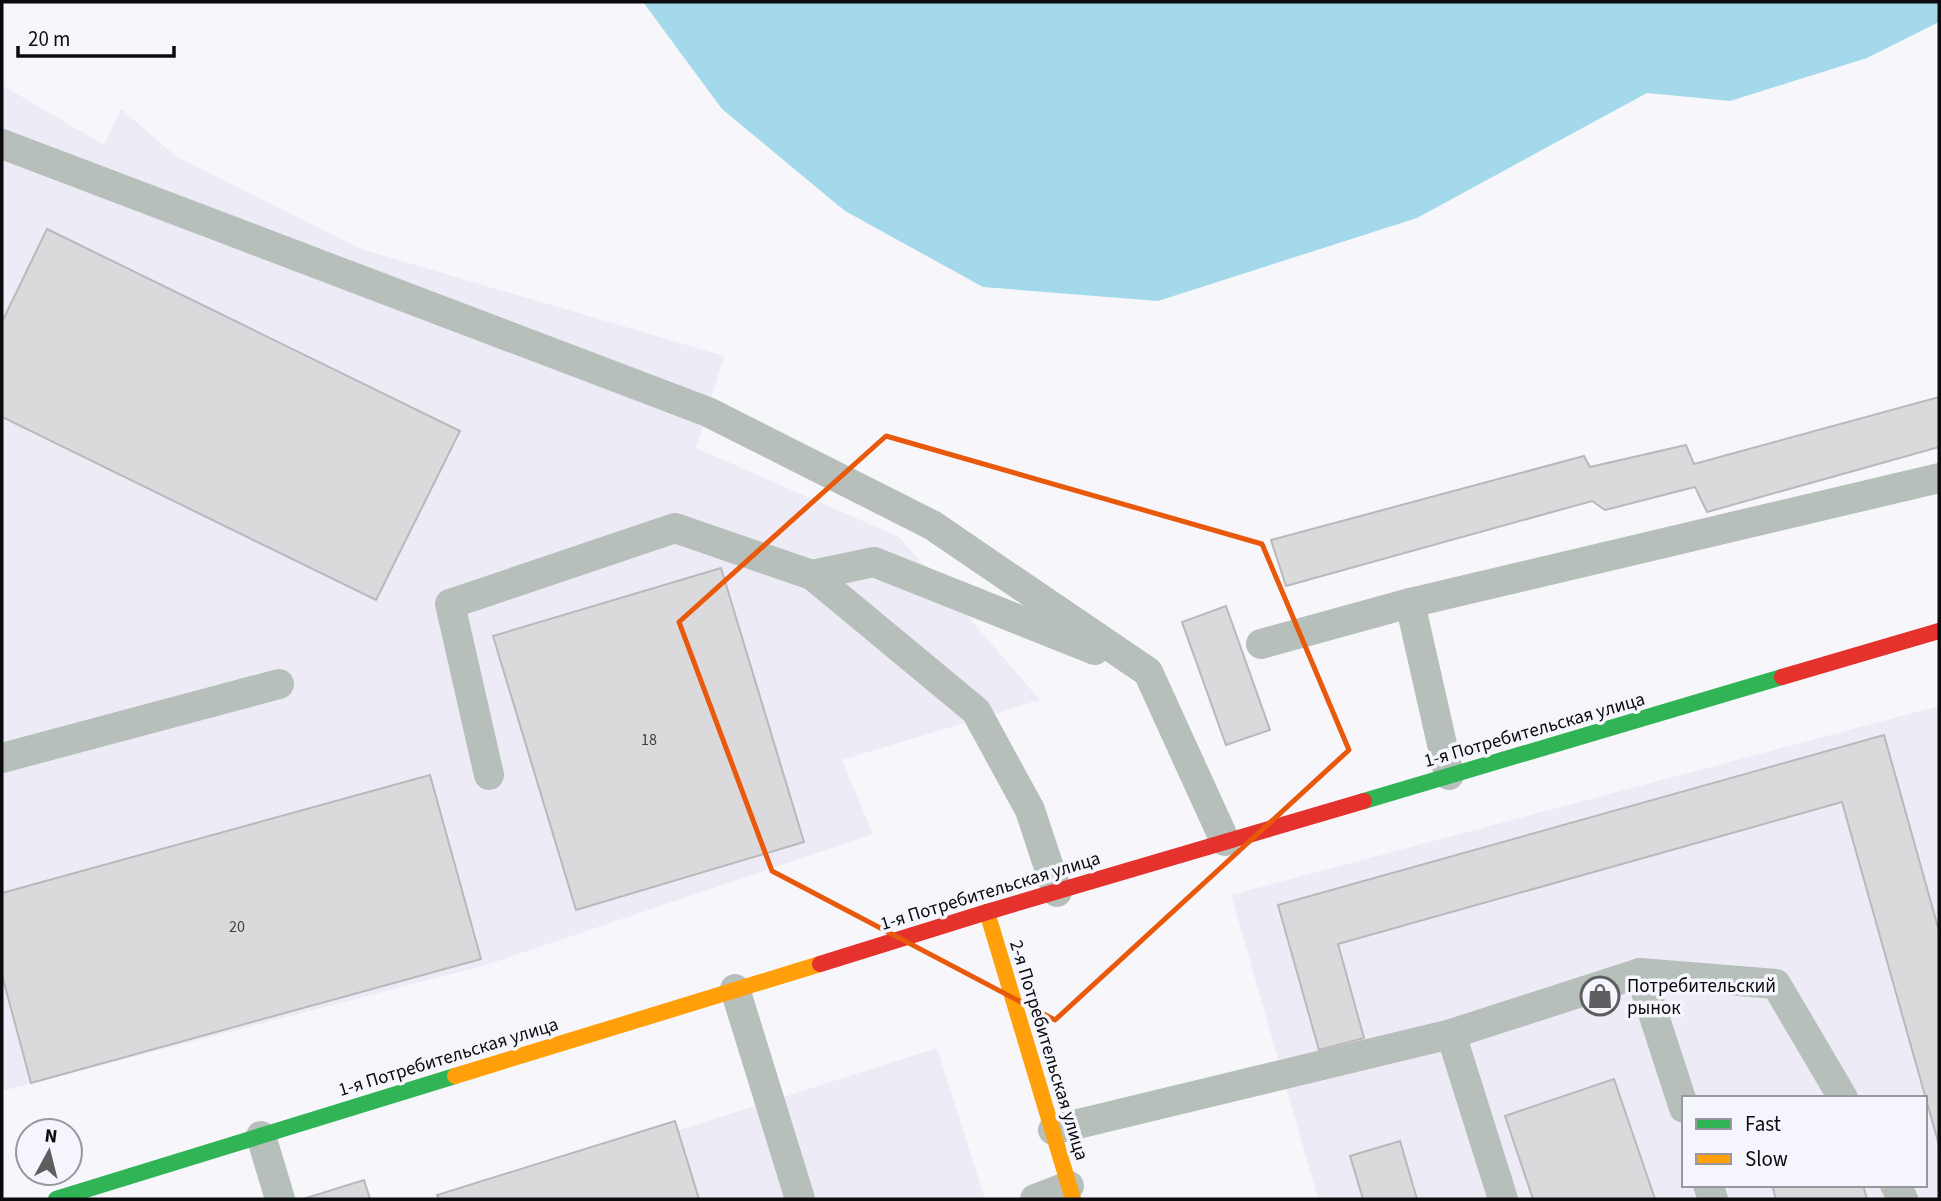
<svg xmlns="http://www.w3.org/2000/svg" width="1941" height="1201" viewBox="0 0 1941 1201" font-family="'Source Sans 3',sans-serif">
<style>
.built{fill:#ecebf6;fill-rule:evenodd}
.water{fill:#a4d9ec}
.building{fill:#dadadd;stroke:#b9b9bc;stroke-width:2}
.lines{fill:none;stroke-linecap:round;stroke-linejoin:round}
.lane{stroke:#b7bfba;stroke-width:30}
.fast{stroke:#30b455;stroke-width:16}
.slow{stroke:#ff9f0a;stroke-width:16}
.jam{stroke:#e5322d;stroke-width:16}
.marked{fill:none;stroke:#e8590c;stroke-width:5;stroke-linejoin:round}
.labels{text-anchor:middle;stroke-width:7;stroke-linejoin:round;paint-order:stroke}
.number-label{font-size:16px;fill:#3f3f42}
.street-label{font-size:19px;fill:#0b0b0e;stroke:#f5f5fd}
.poi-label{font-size:19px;fill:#0b0b0e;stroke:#f5f5fd;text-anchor:start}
</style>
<rect width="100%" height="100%" fill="#f7f7fb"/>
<!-- built -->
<g class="built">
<polygon points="2,85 104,145 121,109 177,157 361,249 724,356 696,448 899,537 1040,700 842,760 873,834 486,965 2,1091"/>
<path d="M1939,706V1199H1318L1231,895ZM1684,1098H1925V1185H1684Z"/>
<polygon points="937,1048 985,1199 463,1199"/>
</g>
<!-- water -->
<polygon class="water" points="643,2 1939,2 1939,22 1867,58 1730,101 1647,93 1417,218 1158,301 983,287 845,211 722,109"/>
<!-- building -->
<g class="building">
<polygon points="47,229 460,431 376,600 2,417 2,322"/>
<polygon points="1939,397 1939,447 1707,512 1695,487 1605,510 1592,501 1286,586 1271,540 1584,456 1590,467 1686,445 1694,464"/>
<polygon points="721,568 804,842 576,910 493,636"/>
<polygon points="1226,606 1270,730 1226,745 1182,622"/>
<polygon points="1884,735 1939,931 1939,1145 1842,802 1338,944 1364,1038 1319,1050 1278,905"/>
<polygon points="430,775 481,959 31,1083 2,975 2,893"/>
<polygon points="1614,1079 1655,1199 1533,1199 1505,1116"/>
<polygon points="675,1121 699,1199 439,1199 437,1195"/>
<polygon points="1400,1141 1417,1199 1363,1199 1350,1156"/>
<polygon points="364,1180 370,1199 303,1199"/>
<polygon points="1772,1185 1863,1185 1867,1199 1776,1199"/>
</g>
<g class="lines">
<!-- lane -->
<g class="lane">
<polyline points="2,144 708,412 932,525 1148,672 1225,841"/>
<polyline points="812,575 874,562 1095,650"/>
<polyline points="1261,644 1410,603"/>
<polyline points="2,758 279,684"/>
<polyline points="489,775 450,604 675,528 812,575 976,711 1030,810 1057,892"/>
<polyline points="1449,775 1410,603 1939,478"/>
<polyline points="1640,973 1684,1108"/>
<polyline points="735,989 800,1199"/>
<polyline points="1451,1034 1503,1199"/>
<polyline points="1053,1130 1451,1034 1640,973 1776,984 1843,1098"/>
<polyline points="261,1136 280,1199"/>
<polyline points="1708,1185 1713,1199"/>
<polyline points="1895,1185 1903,1199"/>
<polyline points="1035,1199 1069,1186"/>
</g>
<!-- fast -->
<g class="fast">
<polyline points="1364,801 1782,677"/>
<polyline points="56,1199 455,1076"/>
</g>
<!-- slow -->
<g class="slow">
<polyline points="987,912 1073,1199"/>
<polyline points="455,1076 820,964"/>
</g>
<!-- jam -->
<g class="jam">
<polyline points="1782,677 1939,631"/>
<polyline points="820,964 987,912 1364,801"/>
</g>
</g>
<!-- marked area -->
<path class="marked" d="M886,436L1262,544L1349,750L1055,1020L772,871L679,622Z"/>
<!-- icons -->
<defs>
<symbol id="shop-ring" viewBox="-11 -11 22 22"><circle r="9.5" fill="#f5f5fd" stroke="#5e5e61" stroke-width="1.5"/><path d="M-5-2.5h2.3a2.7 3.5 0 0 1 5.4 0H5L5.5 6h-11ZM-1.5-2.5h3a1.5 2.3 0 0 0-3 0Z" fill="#5e5e61"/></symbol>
</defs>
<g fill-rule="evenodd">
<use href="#shop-ring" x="1578" y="974" width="44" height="44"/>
</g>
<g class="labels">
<!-- number labels -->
<g class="number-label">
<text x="649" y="745">18</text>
<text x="237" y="932">20</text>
</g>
<!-- street labels -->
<g class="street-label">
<text transform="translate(1534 729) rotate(-16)" y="7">1-я Потребительская улица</text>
<text transform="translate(990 890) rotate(-17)" y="7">1-я Потребительская улица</text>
<text transform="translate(1050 1050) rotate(73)" y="7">2-я Потребительская улица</text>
<text transform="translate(448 1056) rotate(-17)" y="7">1-я Потребительская улица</text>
</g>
<!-- poi labels -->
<g class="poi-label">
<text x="1627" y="992">Потребительский<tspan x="1627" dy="22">рынок</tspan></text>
</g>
</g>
<!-- border -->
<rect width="1941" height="1201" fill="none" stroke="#0b0b0e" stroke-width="7"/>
<!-- legend -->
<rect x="1682" y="1096" width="245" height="91" fill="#f5f5fd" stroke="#97979d" stroke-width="2"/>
<rect x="1696" y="1119" width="35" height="10" fill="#30b455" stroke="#97979d" stroke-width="2"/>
<text x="1745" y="1131" font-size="21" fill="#0b0b0e">Fast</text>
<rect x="1696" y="1154" width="35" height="10" fill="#ff9f0a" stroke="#97979d" stroke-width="2"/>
<text x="1745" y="1166" font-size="21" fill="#0b0b0e">Slow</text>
<!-- north arrow -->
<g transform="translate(49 1152) rotate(7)"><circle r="33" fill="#f5f5fd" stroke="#97979d" stroke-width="2"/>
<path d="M0-5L12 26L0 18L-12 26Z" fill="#5e5e61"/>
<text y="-10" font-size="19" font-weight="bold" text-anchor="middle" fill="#0b0b0e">N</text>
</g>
<!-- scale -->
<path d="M18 46v10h156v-10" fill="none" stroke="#0b0b0e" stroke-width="3.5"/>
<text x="28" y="46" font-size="21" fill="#0b0b0e" stroke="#f5f5fd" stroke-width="5" paint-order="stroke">20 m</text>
</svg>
